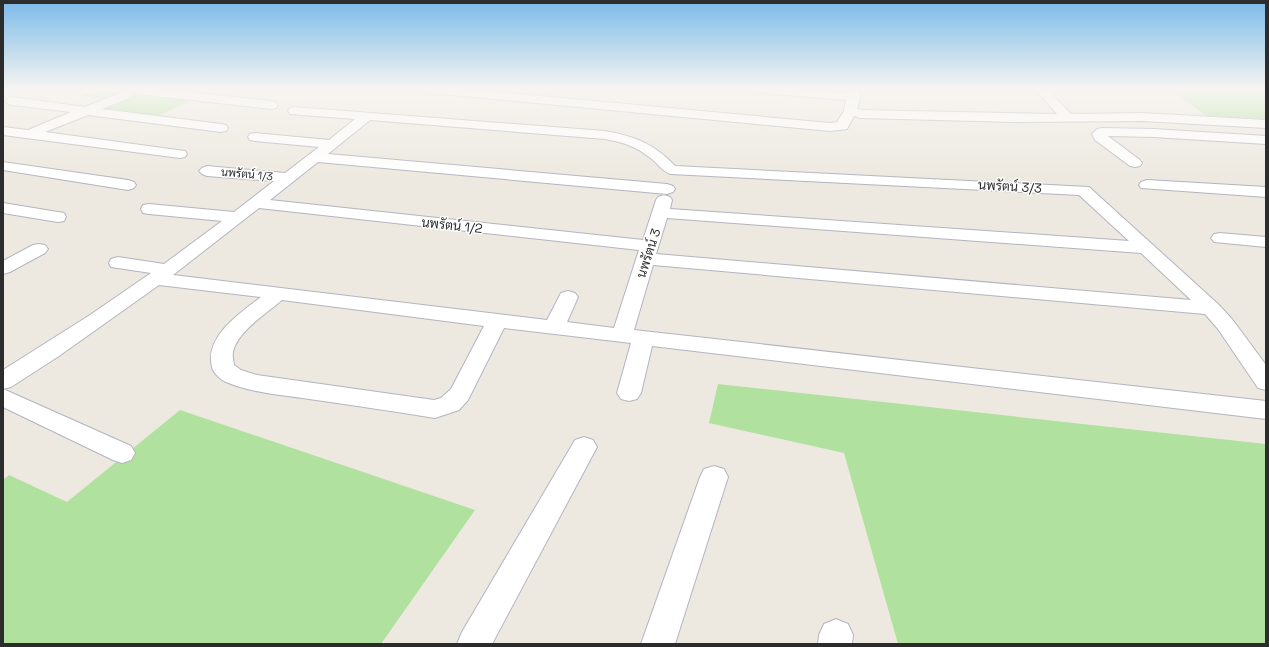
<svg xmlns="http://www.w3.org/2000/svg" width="1269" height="647" viewBox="0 0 1269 647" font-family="'Space Grotesk',Sarabun,sans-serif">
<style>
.green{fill:#b0e19e}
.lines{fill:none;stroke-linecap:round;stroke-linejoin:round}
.minor-casing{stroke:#b3b4bf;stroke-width:2}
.minor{fill:#fff;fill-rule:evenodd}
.labels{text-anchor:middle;stroke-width:3;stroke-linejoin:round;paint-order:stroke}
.far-street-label{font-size:11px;fill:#2c2c2c;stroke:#fff}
.street-label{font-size:13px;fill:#2c2c2c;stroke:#fff}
</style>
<rect width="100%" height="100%" fill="#ede9e0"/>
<!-- green -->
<g class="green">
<path d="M101,89L118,90L114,93V95C105,102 92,97 81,96Z"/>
<polygon points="1169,89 1266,89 1266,120 1208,117"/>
<polygon points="140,93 194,99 155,117 98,110 129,95"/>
<polygon points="718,384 1266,444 1266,644 898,644 844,453 709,423"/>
<polygon points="180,410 475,510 381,644 3,644 3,480 9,475 67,502"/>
</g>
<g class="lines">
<defs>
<g id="minor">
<polygon points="134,89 159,89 272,101 276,102 278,105 276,108 272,109 139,94 135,93"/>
<polygon points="425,89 465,89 830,123 837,122 844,111 846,100 761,93 757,92 755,89 798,89 847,93 848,89 860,89 860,97 857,109 861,110 1057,114 1035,89 1047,89 1071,114 1143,113 1266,120 1266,128 1143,121 1015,122 860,118 854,116 847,129 830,131 431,93 427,92"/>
<polygon points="127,90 131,91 133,94 131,97 102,109 221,124 226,125 228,128 226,131 221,132 88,115 45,132 185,151 187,154 185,157 180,158 3,135 3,127 28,130 71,112 12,105 8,104 6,101 8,98 12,97 85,107"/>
<path d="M294,107L605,131C634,136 655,144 675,166L1089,187L1218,304L1232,319L1266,365V390L1258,388L1218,329L1205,314L653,265L634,330L1266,401V419L652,346L641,393L637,399L629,401L621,399L617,393L631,343L504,328L468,400L459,410L435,418C393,411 351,405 309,399C282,395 252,393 226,382C221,380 213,373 212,367C204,337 240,313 261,297L159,285L59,356L11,387L3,389L131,446L135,453L131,460L122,463L113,460L3,407V370L90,315L151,273L111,267L109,263L111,259L118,257L164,264L222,221L149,214L143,213L141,209L143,205L149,204L234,212L274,181L207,176L202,174L199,171L202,168L207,166L285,173L319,147L255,141L250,140L248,137L250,134L255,133L329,140L355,119L290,114L288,111L290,108ZM370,120L605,139C621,142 636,146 649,157C657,162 662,172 671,174L1079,195L1129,241L670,209L672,200L670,197L664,195L658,197L656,200L643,240L270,200L318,162L667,194L673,192L675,189L673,186L667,184L328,154ZM259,208L639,250L614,328L567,322L578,297L575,293L568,291L561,293L547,320L173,275ZM667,218L1141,253L1191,300L656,254ZM282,300L484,326L451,389L441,398L434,400L257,375L241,370L234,365C234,361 232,357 233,352C237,332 267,313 282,300Z"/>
<polygon points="1102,128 1154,129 1266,136 1266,144 1154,137 1108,136 1140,160 1142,163 1140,166 1135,167 1130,166 1095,140 1092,134 1097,129"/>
<polygon points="3,162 128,180 134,182 136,185 134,188 128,190 3,170"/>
<polygon points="1147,180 1266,187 1266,197 1141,188 1139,185 1141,182"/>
<polygon points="3,203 58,212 64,213 66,217 64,221 58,222 3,213"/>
<polygon points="1220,233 1266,237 1266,247 1214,242 1211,238 1214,234"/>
<polygon points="39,244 45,245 48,249 45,253 10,272 3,274 3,261 33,245"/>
<polygon points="584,437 593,440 597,447 492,644 457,644 462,632 575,440"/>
<polygon points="714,466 724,469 728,477 675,644 641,644 700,477 704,469"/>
<polygon points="836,619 848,624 853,635 852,644 818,644 819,635 824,624"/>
</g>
</defs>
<!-- minor casing -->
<use href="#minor" class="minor-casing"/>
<!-- minor -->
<use href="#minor" class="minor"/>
</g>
<!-- sky -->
<linearGradient id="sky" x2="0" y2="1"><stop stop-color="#7bbae9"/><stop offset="0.5" stop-color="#f7f5f1"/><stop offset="1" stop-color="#f7f5f1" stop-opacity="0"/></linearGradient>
<rect width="1269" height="179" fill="url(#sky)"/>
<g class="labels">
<!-- far-street labels -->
<g class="far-street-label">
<text transform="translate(247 174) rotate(5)" y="4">นพรัตน์ 1/3</text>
</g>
<!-- street labels -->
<g class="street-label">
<text transform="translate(1010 186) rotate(3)" y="5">นพรัตน์ 3/3</text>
<text transform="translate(452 225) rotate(6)" y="5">นพรัตน์ 1/2</text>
<text transform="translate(648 253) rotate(-72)" y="5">นพรัตน์ 3</text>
</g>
</g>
<!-- border -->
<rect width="1269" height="647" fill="none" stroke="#2c2c2c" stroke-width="8"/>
</svg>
